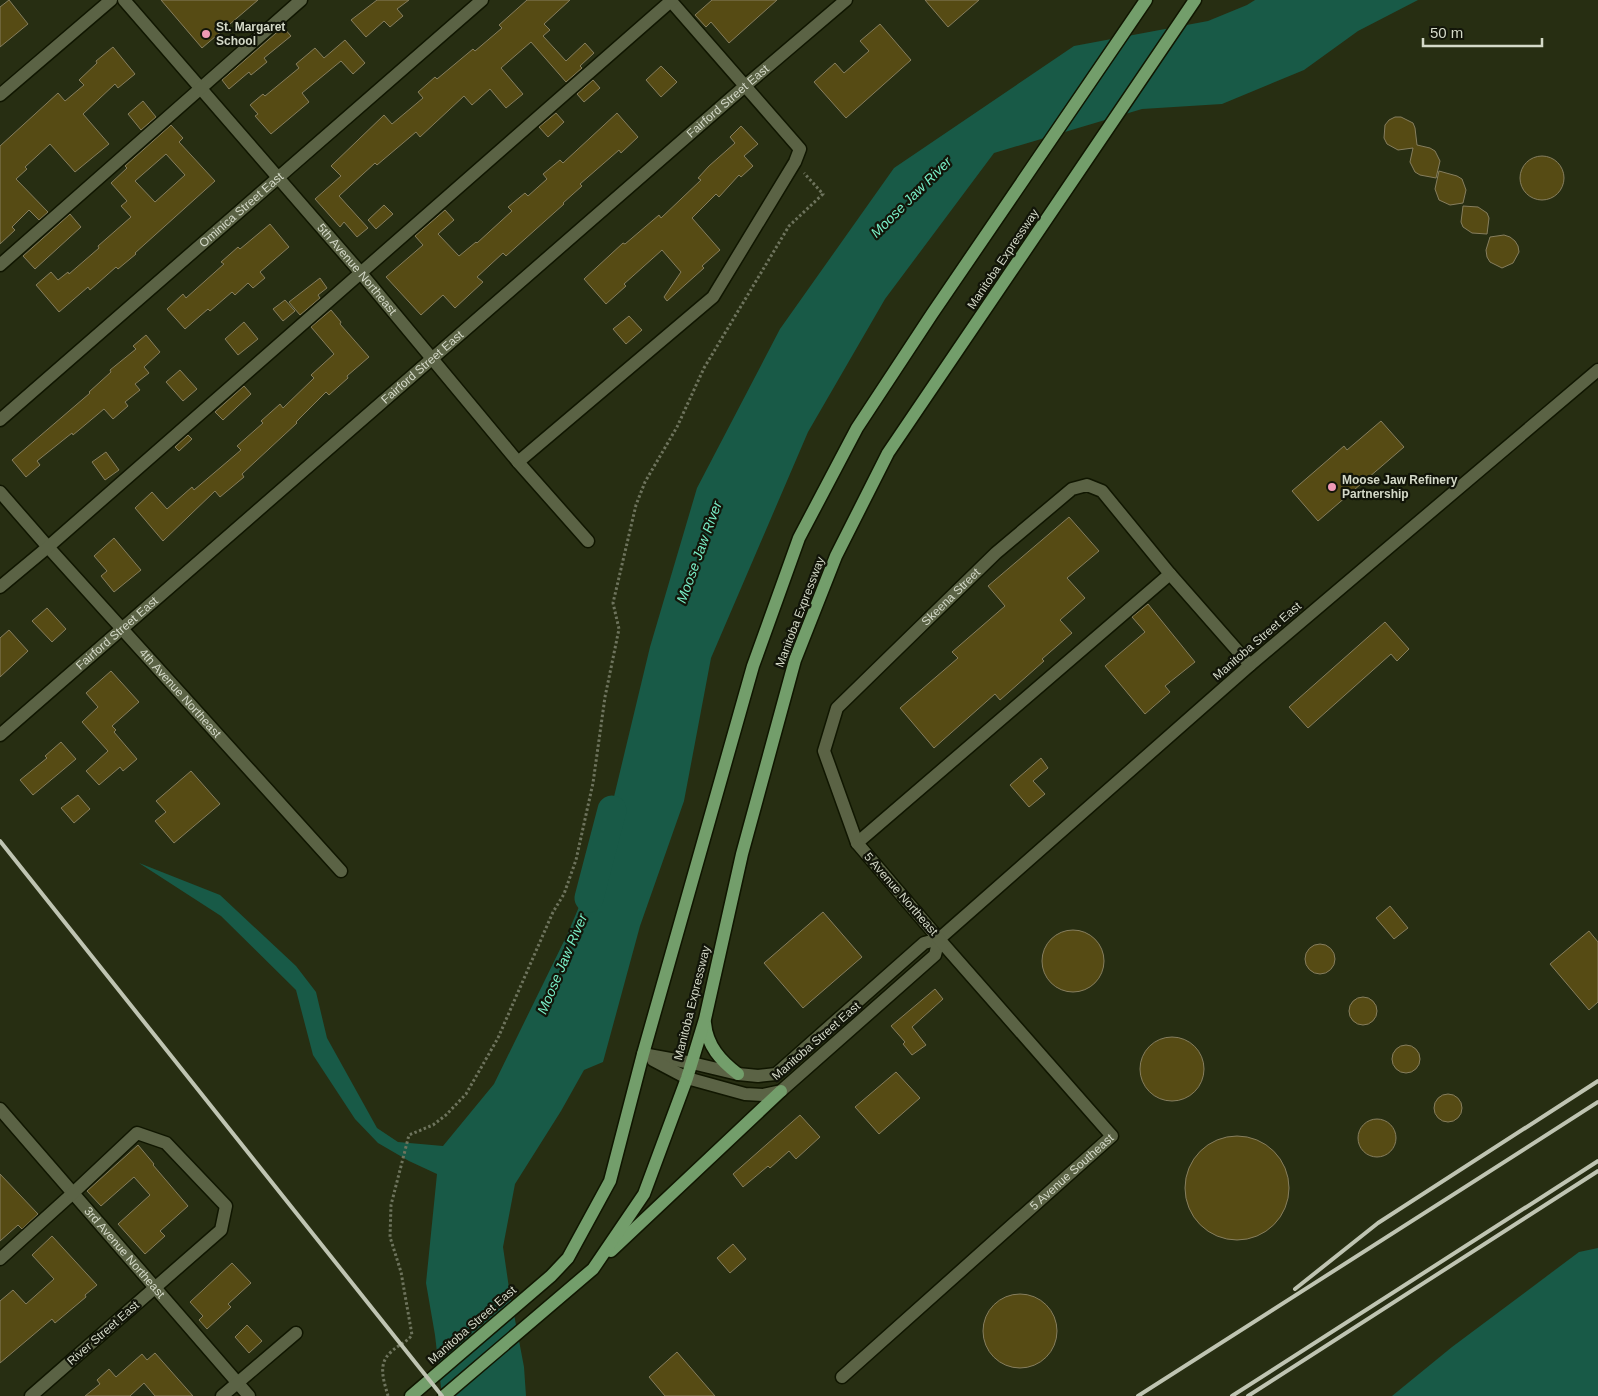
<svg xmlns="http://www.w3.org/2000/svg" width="1598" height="1396" viewBox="0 0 1598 1396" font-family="Helvetica,sans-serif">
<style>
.water{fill:#185a47}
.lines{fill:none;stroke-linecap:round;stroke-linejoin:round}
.river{stroke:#185a47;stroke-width:29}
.building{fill:#564b14;stroke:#867e5e;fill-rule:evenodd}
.minor-casing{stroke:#101600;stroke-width:15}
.major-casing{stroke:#101600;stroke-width:15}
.path{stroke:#6e745d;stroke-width:3;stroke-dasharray:2.5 2.5;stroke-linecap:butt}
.minor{stroke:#5b6345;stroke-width:12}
.major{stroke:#739e6b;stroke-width:12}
.rail{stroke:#bfc4b2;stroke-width:4}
.poi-dot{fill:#f09ab5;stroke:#121509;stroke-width:2}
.labels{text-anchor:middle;stroke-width:4.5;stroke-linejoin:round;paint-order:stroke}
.poi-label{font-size:12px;font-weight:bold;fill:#d4d9c8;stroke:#121509;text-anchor:start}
.street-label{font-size:12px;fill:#d4d9c8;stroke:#121509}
.water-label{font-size:14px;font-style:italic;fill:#79efc8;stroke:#121509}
</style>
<rect width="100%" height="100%" fill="#272e12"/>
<!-- water -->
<g class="water">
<polygon points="1255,0 1418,0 1358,31 1304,70 1222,104 1142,109 994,153 885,299 808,432 711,658 684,801 640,926 603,1062 584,1070 561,1111 515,1184 503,1247 509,1288 524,1367 526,1396 442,1396 435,1335 426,1283 437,1174 409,1161 378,1143 355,1119 313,1055 296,990 221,916 139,863 220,895 296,966 316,992 327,1038 377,1128 398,1142 443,1146 494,1084 568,933 599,859 650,647 697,488 780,329 894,168 1074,46 1208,21 1247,5"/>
<polygon points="1598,1248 1598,1396 1392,1396 1452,1347 1579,1252"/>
</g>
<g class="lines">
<!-- river -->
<polyline class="river" points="589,898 612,810"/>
</g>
<!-- building -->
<g class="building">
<polygon points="9,0 28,24 0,47 0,7"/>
<polygon points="161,0 258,0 202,48"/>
<polygon points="377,0 409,0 397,9 403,16 390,27 384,21 366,37 351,20"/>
<polygon points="527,0 570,0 544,24 550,30 543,36 566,61 585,43 594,53 580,66 582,68 566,82 531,42 501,68 523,94 506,108 490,89 472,105 464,96 420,137 416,132 377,165 375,163 339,196 368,228 357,237 344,222 340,227 315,199 341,176 331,166 384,115 392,124 423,98 418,92 435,77 437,79 473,49 475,51 502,28 499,25"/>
<polygon points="712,0 777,0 729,43 711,22 706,27 695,15"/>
<polygon points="925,0 979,0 948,27"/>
<polygon points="880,24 911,60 846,118 814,82 835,63 844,73 869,51 860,41"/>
<polygon points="283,27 291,36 264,58 267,62 251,75 249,72 229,89 222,80"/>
<polygon points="345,40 365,63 353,74 341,61 302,93 309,102 271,134 255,116 258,114 250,105 263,94 265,96 299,68 296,64 315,48 324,58"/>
<polygon points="113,47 135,74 118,88 115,84 83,114 109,144 75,172 50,144 25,167 27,169 16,179 48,212 39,220 29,210 12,227 15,230 0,244 0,146 58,93 65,101 84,85 79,80 97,63 96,61"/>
<polygon points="661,66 677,82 661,97 646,80"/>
<polygon points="593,80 600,88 584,102 577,94"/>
<polygon points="143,101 156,117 141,130 128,114"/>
<polygon points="556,113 564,122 548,137 539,127"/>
<polygon points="617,113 638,137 621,153 619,150 580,184 582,186 563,203 564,204 506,256 503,253 477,277 483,282 455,308 443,295 421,315 386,277 423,245 415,236 445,210 454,220 438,234 459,256 476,242 477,243 512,211 508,207 525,193 528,196 547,179 543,174 560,160 563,163"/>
<polygon points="1395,117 1401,117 1413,123 1415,128 1417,145 1430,148 1435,151 1440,161 1436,178 1420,175 1415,172 1410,162 1413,148 1398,150 1387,144 1384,138 1385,125 1389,120"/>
<path d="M171,125L183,138L179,142L215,181L135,253L136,254L118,269L116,267L90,290L88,287L59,312L36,285L51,272L58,280L68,272L69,274L99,248L98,246L131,217L121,206L127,201L111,183L127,168L125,166ZM166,154L185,175L155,202L135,181Z"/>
<polygon points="741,126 758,144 744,156 753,166 741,177 739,175 719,197 716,194 692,218 720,250 702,266 704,268 667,301 664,297 681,272 662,250 624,284 626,286 606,304 584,279 623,243 625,244 659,215 661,218 701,180 698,178 709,166 735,143 730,137"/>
<circle cx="1542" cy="178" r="22"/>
<polygon points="1439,171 1457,176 1462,179 1466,190 1463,203 1450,205 1439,200 1435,189"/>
<polygon points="384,205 393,214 376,229 368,220"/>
<polygon points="1463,206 1478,207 1487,213 1489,218 1487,234 1472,233 1463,227 1461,222"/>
<polygon points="70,214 81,227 35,269 23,256"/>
<polygon points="270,224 289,247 260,272 265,278 253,288 248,283 235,295 232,292 210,311 208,309 185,329 167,309 183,294 186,298 224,264 221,262 238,247 240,249"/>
<polygon points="1504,235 1510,237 1515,241 1518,246 1519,252 1513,263 1502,268 1490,262 1487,257 1486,250 1490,237"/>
<polygon points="320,278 327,288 318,295 320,298 300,315 289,302"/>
<polygon points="285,300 295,311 283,321 273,309"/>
<polygon points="331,310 341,322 340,324 369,357 347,376 348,378 329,395 326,392 296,422 297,423 242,474 244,477 220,497 215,491 163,541 135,508 152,492 167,509 192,487 194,490 241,450 237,446 263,423 261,421 280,404 283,408 314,378 311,375 334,354 311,327"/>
<polygon points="629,316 642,330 626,344 613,329"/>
<polygon points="244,322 258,339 238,355 225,339"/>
<polygon points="146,335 160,352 144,367 149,373 135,384 140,390 125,402 128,406 113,419 104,409 73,435 72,433 37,461 40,465 26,477 12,460 90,393 89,392 111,372 110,370 136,349 133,346"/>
<polygon points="180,370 197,389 183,401 166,382"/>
<polygon points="244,386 251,394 223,420 215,412"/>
<polygon points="1381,421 1404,447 1318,521 1292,491 1344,446 1347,450"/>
<polygon points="188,435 192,439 179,451 175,447"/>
<polygon points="106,452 119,470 105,480 92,462"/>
<polygon points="1069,517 1099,551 1067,578 1085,598 1060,620 1072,633 1042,659 1044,661 1000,700 995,694 934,748 900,708 958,658 952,652 1005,606 988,586"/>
<polygon points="114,538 141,570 114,592 101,576 107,571 94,556"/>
<polygon points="1148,604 1195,662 1165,686 1170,692 1145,714 1105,666 1145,632 1132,617"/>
<polygon points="47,608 66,629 52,642 32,621"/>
<polygon points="1385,622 1409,649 1397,661 1391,654 1308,728 1289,707"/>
<polygon points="9,630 28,651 0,677 0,638"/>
<polygon points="111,671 139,702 112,726 116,730 114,732 137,759 123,771 120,767 99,785 86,771 108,751 82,722 98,707 86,693"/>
<polygon points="61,742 76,759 33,795 20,780 47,758 45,756"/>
<polygon points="1041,758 1048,768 1033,781 1045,794 1029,807 1010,785"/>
<polygon points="191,771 220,804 174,843 155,821 166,812 156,801"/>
<polygon points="78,795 90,809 74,823 61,808"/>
<polygon points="1390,906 1408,928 1394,939 1376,918"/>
<polygon points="823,912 862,957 803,1008 764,963"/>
<circle cx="1073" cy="961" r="31"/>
<polygon points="1589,931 1598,942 1598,1002 1589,1010 1550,964"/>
<circle cx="1320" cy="959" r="15"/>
<polygon points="935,989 943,999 912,1027 926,1045 912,1055 903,1044 905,1042 891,1026"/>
<circle cx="1363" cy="1011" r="14"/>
<circle cx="1172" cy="1069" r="32"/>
<circle cx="1406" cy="1059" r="14"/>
<polygon points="896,1072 920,1098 879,1134 855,1107"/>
<circle cx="1448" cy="1108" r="14"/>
<polygon points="800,1115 820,1137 796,1159 789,1151 770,1168 768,1166 743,1187 733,1174"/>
<circle cx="1377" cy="1138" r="19"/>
<circle cx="1237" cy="1188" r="52"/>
<polygon points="138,1145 154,1164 153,1165 188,1206 160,1231 165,1236 145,1254 118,1224 150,1195 134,1177 101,1206 87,1191"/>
<polygon points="0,1174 38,1214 22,1229 18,1225 0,1241"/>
<polygon points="52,1236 97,1285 85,1295 86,1297 55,1323 52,1319 0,1363 0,1301 13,1290 26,1304 54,1279 32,1255"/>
<polygon points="733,1244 746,1259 730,1273 717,1258"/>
<polygon points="232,1263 251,1283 228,1304 231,1307 207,1329 199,1320 203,1316 190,1302"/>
<circle cx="1020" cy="1331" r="37"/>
<polygon points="247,1325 262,1341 249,1353 235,1337"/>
<polygon points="677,1352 715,1396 665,1396 649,1377"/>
<polygon points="155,1353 193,1396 155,1396 144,1383 130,1396 85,1396 100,1384 97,1380 109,1369 116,1377 142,1354 147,1360"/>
</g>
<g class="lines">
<defs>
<g id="minor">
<path id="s1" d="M124,0L360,272L518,462L588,541"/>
<polyline points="0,95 111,0"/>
<polyline points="0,265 301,0"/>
<path id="s2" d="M0,420L482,0"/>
<polyline points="518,462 713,297 795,162 800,149 670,0"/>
<path id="s3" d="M0,492L48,547L341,871"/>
<polyline points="0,587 48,547 672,0"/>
<path id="s4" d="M0,735L745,86L846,0"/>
<polyline points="857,843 1170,574"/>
<polyline points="643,1054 692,1063 738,1074 758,1076 776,1074 924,943 939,939 1250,665 1598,370"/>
<polyline points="653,1060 687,1078 745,1094 763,1095 781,1091 935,955 939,939"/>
<path id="s5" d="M0,1109L249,1396"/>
<polyline points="0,1259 72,1194 137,1133 166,1143 226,1206 221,1230 31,1396"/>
<path id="s6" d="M842,1377L1112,1136L945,946L857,843L824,751L837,708L996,553L1072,489L1087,485L1102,491L1170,574L1250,665"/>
<polyline points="222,1396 296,1333"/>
</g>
<g id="major">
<path d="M705,1023C707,1046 721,1061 738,1074"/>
<polyline points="611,1251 781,1091"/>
<polyline points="411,1396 551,1276 568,1258 610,1181 643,1054 753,666 799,538 857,428 932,314 1146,0"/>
<polyline points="444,1396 593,1269 644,1194 687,1078 705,1019 742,854 795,660 836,556 888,453 1195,0"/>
</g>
</defs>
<!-- minor casing -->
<use href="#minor" class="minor-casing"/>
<!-- major casing -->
<use href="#major" class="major-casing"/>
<!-- path -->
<path class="path" d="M388,1396C384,1381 377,1364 391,1352C398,1345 406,1343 412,1335L401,1272L390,1237L391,1205L409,1135L433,1125L446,1115L466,1094L498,1038L553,912L564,894L576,860L593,783L605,697L619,629L613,603L636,505L645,482L677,427L704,368L789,226L823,194L804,173"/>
<!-- minor -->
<use href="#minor" class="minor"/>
<!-- major -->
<use href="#major" class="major"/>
<!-- rail -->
<g class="rail">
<polyline points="0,841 442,1396"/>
<polyline points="1295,1289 1378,1223 1598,1081"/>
<polyline points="1138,1396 1598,1102"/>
<polyline points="1232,1396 1598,1161"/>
<polyline points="1248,1396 1598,1171"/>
</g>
</g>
<!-- markers -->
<g class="poi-dot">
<circle cx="206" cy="34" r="5"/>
<circle cx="1332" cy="487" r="5"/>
</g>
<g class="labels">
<!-- poi labels -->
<g class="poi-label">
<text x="216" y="31">St. Margaret<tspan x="216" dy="14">School</tspan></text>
<text x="1342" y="484">Moose Jaw Refinery<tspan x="1342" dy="14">Partnership</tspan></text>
</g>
<!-- street labels -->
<g class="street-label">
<text dy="4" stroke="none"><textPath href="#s4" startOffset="965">Fairford Street East</textPath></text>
<text dy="4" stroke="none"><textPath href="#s2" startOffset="320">Ominica Street East</textPath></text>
<text transform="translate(1003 259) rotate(-56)" y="4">Manitoba Expressway</text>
<text dy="4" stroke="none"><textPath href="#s1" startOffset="356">5th Avenue Northeast</textPath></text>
<text dy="4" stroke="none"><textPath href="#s4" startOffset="560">Fairford Street East</textPath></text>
<text dy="4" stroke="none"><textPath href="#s6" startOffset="1052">Skeena Street</textPath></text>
<text transform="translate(800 612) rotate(-69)" y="4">Manitoba Expressway</text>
<text dy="4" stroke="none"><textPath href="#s4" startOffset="155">Fairford Street East</textPath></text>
<text transform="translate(1257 641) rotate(-41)" y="4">Manitoba Street East</text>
<text dy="4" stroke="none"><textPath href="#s3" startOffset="270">4th Avenue Northeast</textPath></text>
<text transform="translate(901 894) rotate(49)" y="4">5 Avenue Northeast</text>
<text transform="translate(692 1003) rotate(-76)" y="4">Manitoba Expressway</text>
<text transform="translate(816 1041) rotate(-41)" y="4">Manitoba Street East</text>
<text dy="4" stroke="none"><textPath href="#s6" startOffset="308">5 Avenue Southeast</textPath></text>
<text dy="4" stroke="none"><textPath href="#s5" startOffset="190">3rd Avenue Northeast</textPath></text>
<text transform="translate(472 1325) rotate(-41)" y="4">Manitoba Street East</text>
<text transform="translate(103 1333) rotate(-41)" y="4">River Street East</text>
</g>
<!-- water labels -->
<g class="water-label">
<text transform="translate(911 197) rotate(-45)" y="5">Moose Jaw River</text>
<text transform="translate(699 552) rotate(-70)" y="5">Moose Jaw River</text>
<text transform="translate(562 964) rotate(-67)" y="5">Moose Jaw River</text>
</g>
</g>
<!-- scale -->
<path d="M1423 38v8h119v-8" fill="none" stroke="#d4d9c8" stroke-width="2.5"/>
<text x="1430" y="38" font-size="15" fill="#d4d9c8" stroke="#121509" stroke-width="4" paint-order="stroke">50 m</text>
</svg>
